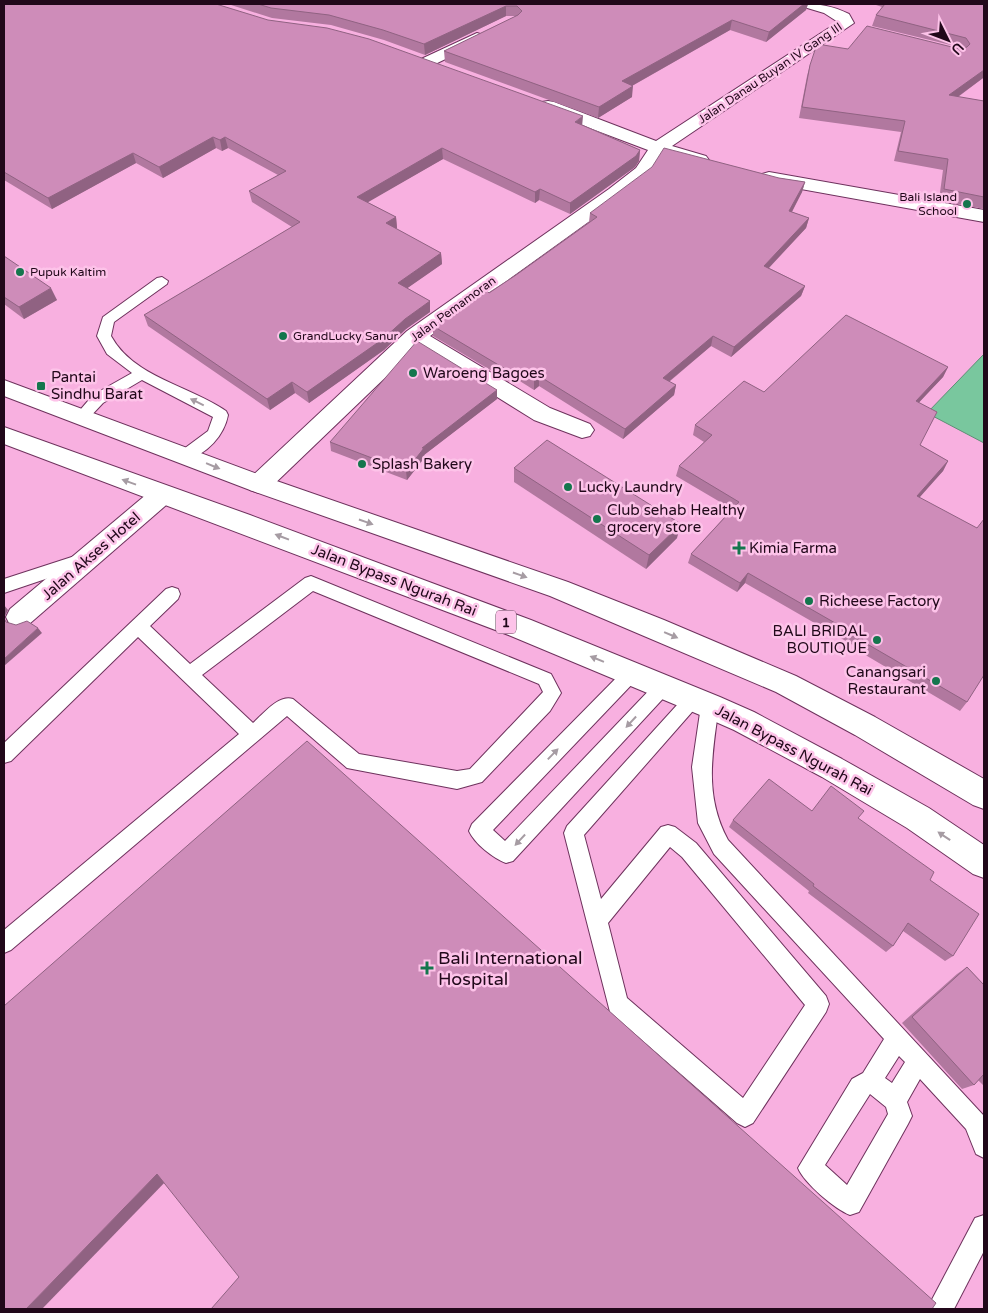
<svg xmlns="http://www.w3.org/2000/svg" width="988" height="1313" viewBox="0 0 988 1313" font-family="'Varela Round',sans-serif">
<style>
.water{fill:#79c79e;stroke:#5f8e76}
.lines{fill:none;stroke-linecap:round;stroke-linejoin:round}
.lane-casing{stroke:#6e325d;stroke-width:2}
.street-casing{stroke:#6e325d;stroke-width:2}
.highway-casing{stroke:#6e325d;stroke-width:2}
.lane{fill:#fff;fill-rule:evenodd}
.street{fill:#fff;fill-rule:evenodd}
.highway{fill:#fff;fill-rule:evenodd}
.wall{fill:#b1789f}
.shaded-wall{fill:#906282}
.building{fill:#ce8cb9;stroke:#906282}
.oneway{fill:#a69ca3}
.poi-dot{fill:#14764d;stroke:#fdc3e9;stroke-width:2}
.labels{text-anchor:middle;stroke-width:5;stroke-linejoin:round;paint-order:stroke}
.far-street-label{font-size:12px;fill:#21081a;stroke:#fdc3e9}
.far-poi-label{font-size:12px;fill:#21081a;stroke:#fdc3e9;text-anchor:start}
.shield{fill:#fdc3e9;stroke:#634058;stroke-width:1}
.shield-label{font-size:14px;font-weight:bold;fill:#21081a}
.poi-label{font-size:15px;fill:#21081a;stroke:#fdc3e9;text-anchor:start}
.street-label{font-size:15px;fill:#21081a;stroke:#fdc3e9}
.near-poi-label{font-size:18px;fill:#21081a;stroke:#fdc3e9;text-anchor:start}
</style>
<rect width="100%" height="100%" fill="#f8b0e0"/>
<!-- water -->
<polygon class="water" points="984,354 984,443 927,413"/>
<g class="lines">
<defs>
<g id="lane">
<path d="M162,277L168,281L167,284L114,322L111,336C133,377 190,386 226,411L228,415C224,436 207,454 186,460L181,459L178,455L181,451L208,431L213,417L142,380L103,403L87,420H77L75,416L93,395L132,373L107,354L97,336L103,317L157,278Z"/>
<polygon points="81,554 87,555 89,560 87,565 4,593 4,579"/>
<path d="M311,576L551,674L561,693L550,711L482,782L457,789L347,768L287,716L11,950L4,953V930L239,734L138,637L11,761L4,763V743L166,589L172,587L178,589L180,594L178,599L150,626L190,664L305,578ZM313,591L539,684L543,692L470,769L457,771L359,754L293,699C279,694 263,714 253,723L202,675Z"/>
<path d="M632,665L638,668L641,673L638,678L493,830L505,841L658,681L664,678L670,681L673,686L670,691L513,861L506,863C493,858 475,844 469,831L472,824L626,668Z"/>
<path d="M693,691L699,694L702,699L699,704L584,835L601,899L661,827L668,825L675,827L696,843L826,996L829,1004L826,1012L753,1123L745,1127L737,1123L610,1012L564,833L567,826L687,694ZM670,847L682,857L805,1005L743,1098L627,998L608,923Z"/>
<path d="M710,698L716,700L719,706C712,754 704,796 728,840L984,1116V1158L976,1154L966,1129L920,1079L907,1102L912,1116L908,1124L859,1212L850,1215C835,1209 804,1183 798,1168L852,1079L863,1073L884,1039L714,854L698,823L692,767L701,706L704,700ZM899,1056L905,1062L892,1083L885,1078ZM870,1094L886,1107L888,1114L847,1185L825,1165Z"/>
<polygon points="984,1215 984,1251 954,1309 927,1309 975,1218"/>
</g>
<g id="street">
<path d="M802,4C820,4 833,6 849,14L854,23L672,146L706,156L709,160L706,164L700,165L663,155L649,176L623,197L430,336L550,408L590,424L594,430L590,436L582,438L534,420L417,347L268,490L259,493L250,490L247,484L250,478L407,331L609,189L636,168L648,150L542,110L539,106L542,102L548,101L554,102L656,141L838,22L824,13L804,7Z"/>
<polygon points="477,33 483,35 485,38 483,41 431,66 419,66 417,63 419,60"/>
<polygon points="769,172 984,210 984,222 762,182 760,178 762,174"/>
<polygon points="163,485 172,488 175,494 172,500 28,625 19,628 10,625 6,617 10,609 154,488"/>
</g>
<g id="highway">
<polygon points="4,380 268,478 568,582 664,620 796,676 875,717 984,779 984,809 973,805 855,735 776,692 644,636 550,596 250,490 4,396"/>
<polygon points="4,427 250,515 531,620 720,697 754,712 842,759 929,808 984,845 984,878 973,874 907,828 822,777 734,730 700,715 511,636 4,444"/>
</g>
</defs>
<!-- lane casing -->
<use href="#lane" class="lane-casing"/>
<!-- street casing -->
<use href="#street" class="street-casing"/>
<!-- highway casing -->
<use href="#highway" class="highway-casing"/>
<!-- lane -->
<use href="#lane" class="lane"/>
<!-- street -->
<use href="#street" class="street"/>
<!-- highway -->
<use href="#highway" class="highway"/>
</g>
<!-- wall -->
<g class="wall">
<polygon points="4,4 583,125 640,150 639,161 635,167 570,214 539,200 535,203 443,159 367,202 396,217 397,228 396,229 441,253 442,264 407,288 430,301 430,312 406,329 384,350 309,403 295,393 270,410 148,326 144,315 292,227 252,202 249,191 278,175 228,148 222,151 216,148 163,178 136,163 52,209 4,180"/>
<polygon points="228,4 808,4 806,10 766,42 730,30 632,86 632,97 598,118 445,62 444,51 516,16 506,16 425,55 384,40 331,25 272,18"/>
<polygon points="873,4 984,4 983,78 958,97 984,101 984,209 939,200 943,170 894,161 901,132 799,118 807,76 810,65 848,49 960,49 963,48 872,26 876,15 882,7"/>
<polygon points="779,178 805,182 802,192 792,212 809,218 806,228 769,268 805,286 801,296 731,357 711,346 669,382 676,385 674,395 623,439 539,386 534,390 515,378 512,383 433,336 433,326 453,315 516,275 589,222 590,213"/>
<polygon points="4,256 57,300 24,319 4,304"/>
<polygon points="948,367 943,377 919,402 920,445 948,461 943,471 919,497 967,702 960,711 857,650 858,648 745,583 737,592 688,563 691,554 732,509 676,476 679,466 704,442 693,435 695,425"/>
<polygon points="497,390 497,399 424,455 425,457 407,480 331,451 330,442"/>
<polygon points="514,468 677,538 646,569 514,482"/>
<polygon points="812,811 858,818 930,880 953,956 945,961 903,931 893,946 886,952 808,893 809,891 729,827 733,820"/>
<polygon points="967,967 984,985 984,1086 978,1080 974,1085 962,1089 902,1023 957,974"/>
</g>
<!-- shaded-wall -->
<g class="shaded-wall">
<polygon points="804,4 808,4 806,10 766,42 769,32"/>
<polygon points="506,6 506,16 425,55 424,44"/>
<polygon points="732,20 730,30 621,92 622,81"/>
<polygon points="984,70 984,75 983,78 945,106 949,95"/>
<polygon points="633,86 632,97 598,118 599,107"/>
<polygon points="583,116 582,127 575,122"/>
<polygon points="213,137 216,148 163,178 159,167"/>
<polygon points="225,137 228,148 222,151 220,140"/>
<polygon points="442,148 443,159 358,208 357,197"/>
<polygon points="640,150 639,161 635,167 570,214 570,203"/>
<polygon points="133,153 136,163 52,209 48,198"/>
<polygon points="805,182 802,192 787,221 789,211"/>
<polygon points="540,189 539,200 535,203 535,192"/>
<polygon points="396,217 397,228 387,234 386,223"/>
<polygon points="809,218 806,228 761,276 764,266"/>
<polygon points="441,253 442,264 399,294 398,283"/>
<polygon points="805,286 801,296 731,357 734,347"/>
<polygon points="51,288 57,300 24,319 19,307"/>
<polygon points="430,301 430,312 406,329 384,350 309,403 307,392 405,319"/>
<polygon points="713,336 711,346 661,388 663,378"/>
<polygon points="948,367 943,377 911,411 916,401"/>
<polygon points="515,368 515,378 512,383 512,373"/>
<polygon points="539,376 539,386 534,390 534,380"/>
<polygon points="292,382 295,393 270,410 267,399"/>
<polygon points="676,385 674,395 623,439 625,429"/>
<polygon points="497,390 497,399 424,455 425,457 407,480 406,471 422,448"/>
<polygon points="948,461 943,471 912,506 917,496"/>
<polygon points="681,524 677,538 646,569 649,555"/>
<polygon points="748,573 745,583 737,592 740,583"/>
<polygon points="4,605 8,610 4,618 9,627 4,618"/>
<polygon points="38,628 42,633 4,666 4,659"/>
<polygon points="157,1174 169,1178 42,1309 26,1309"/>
</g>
<!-- building -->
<g class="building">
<polygon points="4,4 216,4 268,20 327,28 369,39 583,116 575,122 640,150 636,156 570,203 540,189 535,192 442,148 357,197 396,217 386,223 441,253 398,283 430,301 405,319 383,339 307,392 292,382 267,399 144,315 300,222 249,191 286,171 225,137 220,140 213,137 159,167 133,153 48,198 4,172"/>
<polygon points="258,4 804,4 769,32 732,20 622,81 633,86 599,107 444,51 518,15 522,11 517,6 506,6 424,44 383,30 329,15 271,8"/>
<polygon points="885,4 984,4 984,70 949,95 984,101 984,197 944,189 948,159 898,151 905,121 802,107 810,65 817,44 848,49 867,26 960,49 967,47 970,44 966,38 876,15"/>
<polygon points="664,148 779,178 805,182 789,211 809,218 764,266 805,286 734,347 713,336 663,378 676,385 625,429 539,376 534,380 515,368 512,373 433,326 450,314 453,315 487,291 489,293 516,275 597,217 590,213 652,167"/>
<polygon points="4,256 51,288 19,307 4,297"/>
<polygon points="846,315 948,367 916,401 937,412 920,445 948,461 917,496 977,528 984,519 984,675 967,702 862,641 863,639 748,573 740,583 691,554 739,502 679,466 712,435 695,425 744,381 764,392"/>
<polygon points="417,341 497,390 422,448 424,448 406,471 330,442"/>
<polygon points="547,440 681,524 649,555 514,468"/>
<polygon points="4,618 6,622 16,625 27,621 38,628 4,659"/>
<polygon points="307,741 936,1303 932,1309 211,1309 239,1277 157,1174 26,1309 4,1309 4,1006"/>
<polygon points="769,779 812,811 831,786 864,811 858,818 934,872 930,880 979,914 953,956 908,923 893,946 813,886 814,884 733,820"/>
<polygon points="967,967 984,985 984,1074 974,1085 912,1017"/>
</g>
<!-- one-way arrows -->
<defs><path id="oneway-solid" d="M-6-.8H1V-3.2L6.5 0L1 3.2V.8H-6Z" transform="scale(1.25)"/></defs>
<g class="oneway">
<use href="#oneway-solid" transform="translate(197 402) rotate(-154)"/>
<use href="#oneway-solid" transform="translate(213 466) rotate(22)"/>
<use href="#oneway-solid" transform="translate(129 482) rotate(-160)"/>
<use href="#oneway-solid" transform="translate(366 522) rotate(19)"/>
<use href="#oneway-solid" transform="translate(282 537) rotate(-159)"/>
<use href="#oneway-solid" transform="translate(520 575) rotate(19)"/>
<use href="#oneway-solid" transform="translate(671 635) rotate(23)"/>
<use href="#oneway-solid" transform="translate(597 659) rotate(-158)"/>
<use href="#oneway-solid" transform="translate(631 722) rotate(133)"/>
<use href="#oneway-solid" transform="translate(553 754) rotate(-46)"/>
<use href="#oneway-solid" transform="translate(944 836) rotate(-146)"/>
<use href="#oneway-solid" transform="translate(520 840) rotate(133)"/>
</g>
<!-- markers -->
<g class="poi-dot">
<circle cx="967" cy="204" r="5"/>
<circle cx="20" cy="272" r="5"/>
<circle cx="283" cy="336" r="5"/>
<circle cx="413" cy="373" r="5"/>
<rect x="36" y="381" width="10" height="10" rx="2.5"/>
<circle cx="362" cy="464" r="5"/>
<circle cx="568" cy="487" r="5"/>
<circle cx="597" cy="519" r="5"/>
<path d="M736.5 540.5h5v5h5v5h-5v5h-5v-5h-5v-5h5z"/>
<circle cx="809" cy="601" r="5"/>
<circle cx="877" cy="640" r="5"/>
<circle cx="936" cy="681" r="5"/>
<path d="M424.5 960.5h5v5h5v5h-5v5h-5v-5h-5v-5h5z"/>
</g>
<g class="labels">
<!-- far-street labels -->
<g class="far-street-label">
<text transform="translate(770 73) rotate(-34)" y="4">Jalan Danau Buyan IV Gang III</text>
<text transform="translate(453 309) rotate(-36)" y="4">Jalan Pemamoran</text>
</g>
<!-- far-poi labels -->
<g class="far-poi-label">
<text x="957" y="201" text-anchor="end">Bali Island<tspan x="957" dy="14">School</tspan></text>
<text x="30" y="276">Pupuk Kaltim</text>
<text x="293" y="340">GrandLucky Sanur</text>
</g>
<!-- shield labels -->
<rect class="shield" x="496" y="610.5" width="20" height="23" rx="4"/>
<g class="shield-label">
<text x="506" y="627">1</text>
</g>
<!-- poi labels -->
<g class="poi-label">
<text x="423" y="378">Waroeng Bagoes</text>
<text x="51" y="382">Pantai<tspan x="51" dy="17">Sindhu Barat</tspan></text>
<text x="372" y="469">Splash Bakery</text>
<text x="578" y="492">Lucky Laundry</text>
<text x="607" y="515">Club sehab Healthy<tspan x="607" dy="17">grocery store</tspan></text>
<text x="749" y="553">Kimia Farma</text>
<text x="819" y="606">Richeese Factory</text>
<text x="867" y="636" text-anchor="end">BALI BRIDAL<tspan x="867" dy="17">BOUTIQUE</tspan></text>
<text x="926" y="677" text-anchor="end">Canangsari<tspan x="926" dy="17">Restaurant</tspan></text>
</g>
<!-- street labels -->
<g class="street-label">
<text transform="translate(91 556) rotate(-41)" y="5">Jalan Akses Hotel</text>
<text transform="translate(394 580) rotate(21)" y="5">Jalan Bypass Ngurah Rai</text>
<text transform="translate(794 750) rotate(28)" y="5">Jalan Bypass Ngurah Rai</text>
</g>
<!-- near-poi labels -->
<g class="near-poi-label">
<text x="438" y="964">Bali International<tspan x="438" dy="21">Hospital</tspan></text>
</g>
</g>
<!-- border -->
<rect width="988" height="1313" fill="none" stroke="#21081a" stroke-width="10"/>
<!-- north arrow -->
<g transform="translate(948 40) rotate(132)" stroke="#fdc3e9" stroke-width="4" paint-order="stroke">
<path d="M0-4L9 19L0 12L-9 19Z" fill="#21081a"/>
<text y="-8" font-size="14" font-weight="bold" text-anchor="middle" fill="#21081a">U</text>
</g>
</svg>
